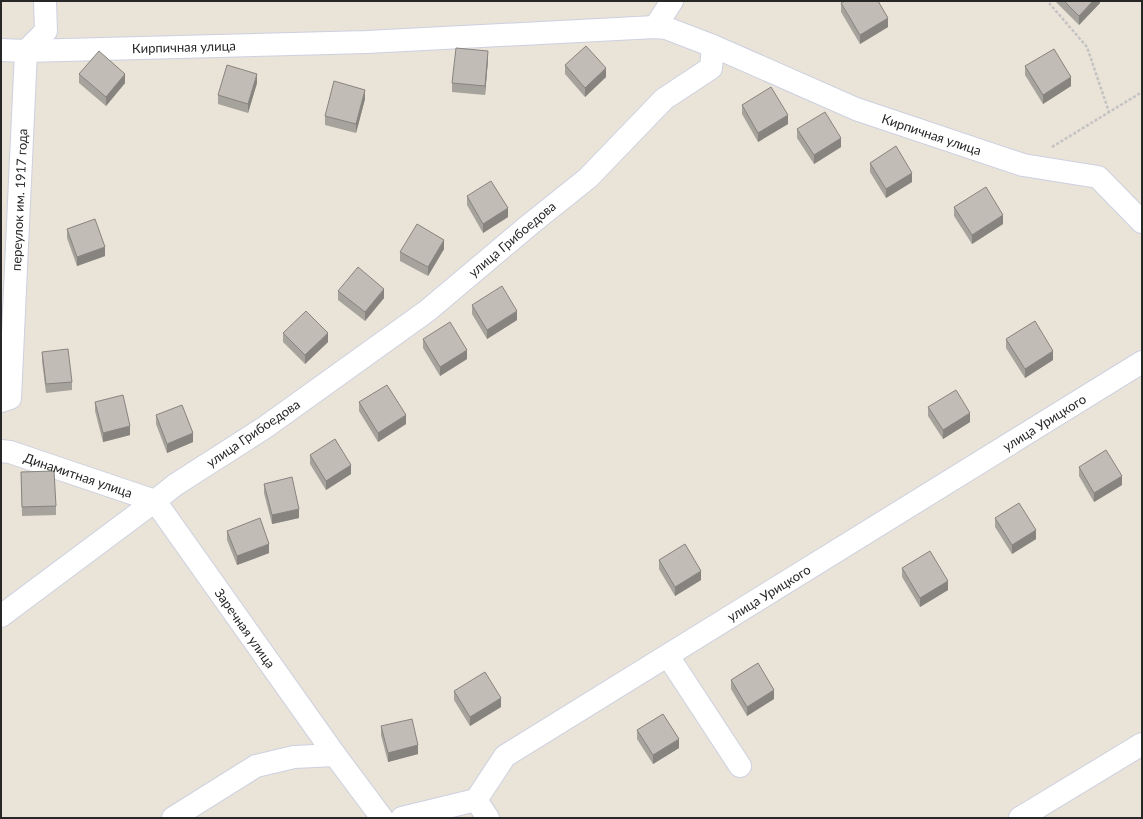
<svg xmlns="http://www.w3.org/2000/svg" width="1143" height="819" viewBox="0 0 1143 819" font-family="Lato,sans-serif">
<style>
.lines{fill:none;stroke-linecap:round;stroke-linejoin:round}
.minor-casing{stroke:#cdd0e0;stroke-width:24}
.path{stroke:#c3c3c3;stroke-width:2.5;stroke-dasharray:3 2;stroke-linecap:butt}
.minor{stroke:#fff;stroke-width:22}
.wall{fill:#a6a29c}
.shaded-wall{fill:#87847f}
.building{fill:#c1bcb5;stroke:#87847f}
.labels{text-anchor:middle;stroke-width:4;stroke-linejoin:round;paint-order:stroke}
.street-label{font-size:13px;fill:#272727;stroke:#fff}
</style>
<rect width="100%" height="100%" fill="#e9e3d8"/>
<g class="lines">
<defs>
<g id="minor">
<polyline points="655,27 672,1"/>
<path id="s1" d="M713,46L856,109L1023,165L1098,177L1142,222"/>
<path id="s2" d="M1,50L26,51L367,42L655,27L666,28L713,46L711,68L664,99L588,178L528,226L427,311L264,428L175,485L155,501L1,616"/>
<path id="s3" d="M1,401L10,398L26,51L46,31L45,1"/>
<path id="s4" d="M1,451L10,452L155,501L335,755L382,818"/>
<polyline points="668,656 740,766"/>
<polyline points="476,800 488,818"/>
<polyline points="173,818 256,766 294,757 335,755"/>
<path id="s5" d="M402,818L476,800L505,756L1142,362"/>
<polyline points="1020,818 1142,744"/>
</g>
</defs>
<!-- minor casing -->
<use href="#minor" class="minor-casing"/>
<!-- path -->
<g class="path">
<polyline points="1049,3 1087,47 1109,112"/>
<polyline points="1052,147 1142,92"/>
</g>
<!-- minor -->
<use href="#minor" class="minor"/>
</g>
<!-- wall -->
<g class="wall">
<polygon points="1055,1 1100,1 1100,3 1079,25"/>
<polygon points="841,3 888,27 860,44 841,12"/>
<polygon points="488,60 485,95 452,92 452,83"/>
<polygon points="565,65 606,77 585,97 565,74"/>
<polygon points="1025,66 1071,86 1043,104 1025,75"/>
<polygon points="79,74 125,83 106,106 79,83"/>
<polygon points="257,83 248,113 218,104 218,95"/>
<polygon points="365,99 356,133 325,125 325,116"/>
<polygon points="742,105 788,124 758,142 742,114"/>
<polygon points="797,129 841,147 814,164 797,138"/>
<polygon points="870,163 912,182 886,198 870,172"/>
<polygon points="467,196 508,217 483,233 467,205"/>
<polygon points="954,207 1003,224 972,244 954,216"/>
<polygon points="67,229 105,256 77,266 67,238"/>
<polygon points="444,249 428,276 400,261 400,252"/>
<polygon points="338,291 384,298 365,321 338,300"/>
<polygon points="472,305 517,320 487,339 472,314"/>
<polygon points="283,333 328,342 305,364 283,342"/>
<polygon points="423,339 467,359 440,376 423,348"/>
<polygon points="1006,339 1053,360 1025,378 1006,348"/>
<polygon points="42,352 72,382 72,390 46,393 42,361"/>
<polygon points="95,402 130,435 103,442 95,411"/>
<polygon points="359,402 406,424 378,442 359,411"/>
<polygon points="928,407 970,422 943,439 928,416"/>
<polygon points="156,415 193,442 167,453 156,424"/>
<polygon points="310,455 351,474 326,490 310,464"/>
<polygon points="1079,467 1122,485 1094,502 1079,476"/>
<polygon points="21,472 56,506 56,515 22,516"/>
<polygon points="264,484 299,518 272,524 264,493"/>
<polygon points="995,518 1036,539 1012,554 995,527"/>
<polygon points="227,531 269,553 237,565 227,540"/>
<polygon points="659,560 701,580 675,596 659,569"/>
<polygon points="902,568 948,590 920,607 902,577"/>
<polygon points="731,680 774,699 747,716 731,689"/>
<polygon points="454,691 501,707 470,726 454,700"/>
<polygon points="381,726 418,754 388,762 381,735"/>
<polygon points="637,730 679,748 653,764 637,739"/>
</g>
<!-- shaded-wall -->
<g class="shaded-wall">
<polygon points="1093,1 1100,1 1100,3 1079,25 1079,16"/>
<polygon points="888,18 888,27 860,44 860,35"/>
<polygon points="488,51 488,60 485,95 485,86"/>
<polygon points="606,68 606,77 585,97 585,88"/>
<polygon points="125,74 125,83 106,106 106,97"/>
<polygon points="257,74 257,83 248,113 248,104"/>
<polygon points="1071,77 1071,86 1043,104 1043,95"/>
<polygon points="365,90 365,99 356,133 356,124"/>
<polygon points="788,115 788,124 758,142 758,133"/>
<polygon points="841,138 841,147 814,164 814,155"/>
<polygon points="912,173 912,182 886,198 886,189"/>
<polygon points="508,208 508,217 483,233 483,224"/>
<polygon points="1003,215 1003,224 972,244 972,235"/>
<polygon points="444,240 444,249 428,276 428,267"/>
<polygon points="105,247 105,256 77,266 77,257"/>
<polygon points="384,289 384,298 365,321 365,312"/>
<polygon points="517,311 517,320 487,339 487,330"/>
<polygon points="328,333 328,342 305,364 305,355"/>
<polygon points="467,350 467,359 440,376 440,367"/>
<polygon points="1053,351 1053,360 1025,378 1025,369"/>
<polygon points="970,413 970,422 943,439 943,430"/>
<polygon points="406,415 406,424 378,442 378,433"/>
<polygon points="130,426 130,435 103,442 103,433"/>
<polygon points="193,433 193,442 167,453 167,444"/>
<polygon points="351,465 351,474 326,490 326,481"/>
<polygon points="1122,476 1122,485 1094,502 1094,493"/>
<polygon points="299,509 299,518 272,524 272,515"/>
<polygon points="1036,530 1036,539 1012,554 1012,545"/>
<polygon points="269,544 269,553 237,565 237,556"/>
<polygon points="701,571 701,580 675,596 675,587"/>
<polygon points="948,581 948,590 920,607 920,598"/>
<polygon points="774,690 774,699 747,716 747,707"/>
<polygon points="501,698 501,707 470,726 470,717"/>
<polygon points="679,739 679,748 653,764 653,755"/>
<polygon points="418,745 418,754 388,762 388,753"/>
</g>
<!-- building -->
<g class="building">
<polygon points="845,1 878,1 888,18 860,35 841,3"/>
<polygon points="1064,1 1093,1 1079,16"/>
<polygon points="586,46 606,68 585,88 565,65"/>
<polygon points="456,48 488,51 485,86 452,83"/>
<polygon points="1054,49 1071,77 1043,95 1025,66"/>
<polygon points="99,51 125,74 106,97 79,74"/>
<polygon points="227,65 257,74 248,104 218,95"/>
<polygon points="334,81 365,90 356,124 325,116"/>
<polygon points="771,87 788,115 758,133 742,105"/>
<polygon points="825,112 841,138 814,155 797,129"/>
<polygon points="896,146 912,173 886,189 870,163"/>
<polygon points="491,181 508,208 483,224 467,196"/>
<polygon points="986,187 1003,215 972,235 954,207"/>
<polygon points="95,219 105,247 77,257 67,229"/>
<polygon points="417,224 444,240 428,267 400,252"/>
<polygon points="358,267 384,289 365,312 338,291"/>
<polygon points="502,286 517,311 487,330 472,305"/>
<polygon points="306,311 328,333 305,355 283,333"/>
<polygon points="1035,321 1053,351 1025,369 1006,339"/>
<polygon points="450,322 467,350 440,367 423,339"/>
<polygon points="68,349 72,382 46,384 42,352"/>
<polygon points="387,385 406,415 378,433 359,402"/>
<polygon points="956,390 970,413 943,430 928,407"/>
<polygon points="123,395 130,426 103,433 95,402"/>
<polygon points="182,405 193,433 167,444 156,415"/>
<polygon points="335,439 351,465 326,481 310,455"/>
<polygon points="1106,450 1122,476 1094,493 1079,467"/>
<polygon points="54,471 56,506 22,507 21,472"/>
<polygon points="292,477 299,509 272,515 264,484"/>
<polygon points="1019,503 1036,530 1012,545 995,518"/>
<polygon points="260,518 269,544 237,556 227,531"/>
<polygon points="685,544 701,571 675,587 659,560"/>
<polygon points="930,551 948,581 920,598 902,568"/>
<polygon points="758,663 774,690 747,707 731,680"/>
<polygon points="485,672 501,698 470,717 454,691"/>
<polygon points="663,714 679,739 653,755 637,730"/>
<polygon points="412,719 418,745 388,753 381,726"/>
</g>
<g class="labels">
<!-- street labels -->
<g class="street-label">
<text dy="5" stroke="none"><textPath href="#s2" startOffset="183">Кирпичная улица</textPath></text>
<text dy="5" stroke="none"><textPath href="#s1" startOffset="236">Кирпичная улица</textPath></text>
<text dy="5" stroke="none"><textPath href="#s3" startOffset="208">переулок им. 1917 года</textPath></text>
<text transform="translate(512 239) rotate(-40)" y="5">улица Грибоедова</text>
<text dy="5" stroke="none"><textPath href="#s5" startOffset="763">улица Урицкого</textPath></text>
<text transform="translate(253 433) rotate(-34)" y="5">улица Грибоедова</text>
<text dy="5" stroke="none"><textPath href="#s4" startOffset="81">Динамитная улица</textPath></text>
<text dy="5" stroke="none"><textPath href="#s5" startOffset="439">улица Урицкого</textPath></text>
<text dy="5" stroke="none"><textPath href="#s4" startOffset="318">Заречная улица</textPath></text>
</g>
</g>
<!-- border -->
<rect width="1143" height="819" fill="none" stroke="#272727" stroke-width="4"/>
</svg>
